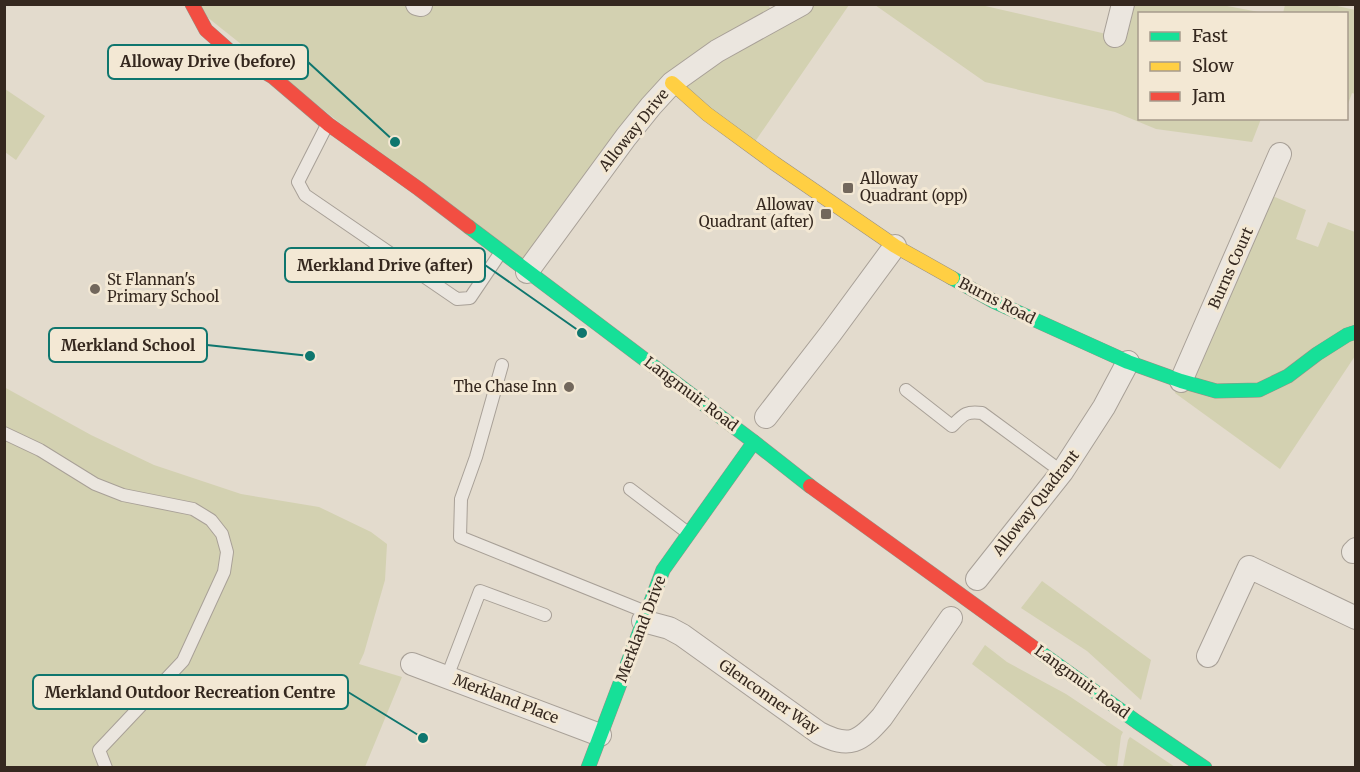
<svg xmlns="http://www.w3.org/2000/svg" width="1360" height="772" viewBox="0 0 1360 772" font-family="Merriweather,serif">
<style>
.green{fill:#d3d1b1}
.lines{fill:none;stroke-linecap:round;stroke-linejoin:round}
.lane-casing{stroke:#a8a097;stroke-width:14}
.street-casing{stroke:#a8a097;stroke-width:24}
.fast-casing{stroke:#989086;stroke-width:15}
.slow-casing{stroke:#989086;stroke-width:15}
.jam-casing{stroke:#989086;stroke-width:15}
.lane{stroke:#ebe6df;stroke-width:12}
.street{stroke:#ebe6df;stroke-width:22}
.fast{stroke:#16e098;stroke-width:14}
.slow{stroke:#ffcf43;stroke-width:14}
.jam{stroke:#f24e42;stroke-width:14}
.poi-dot{fill:#72675c;stroke:#f3e8d4;stroke-width:2}
.labels{text-anchor:middle;stroke-width:6;stroke-linejoin:round;paint-order:stroke}
.street-label{font-size:15px;fill:#35281f;stroke:#f3e8d4}
.poi-label{font-size:15px;fill:#35281f;stroke:#f3e8d4;text-anchor:start}
.leader{fill:none;stroke:#0f766e;stroke-width:2}
.callout-dot{fill:#0f766e;stroke:#f3e8d4;stroke-width:2}
.callout{fill:#f3e8d4;stroke:#0f766e;stroke-width:2}
.callout-label{font-size:16px;text-anchor:middle;font-weight:bold;fill:#35281f}
</style>
<rect width="100%" height="100%" fill="#e3dbcd"/>
<!-- green -->
<g class="green">
<polygon points="768,4 776,20 802,5 849,5 752,146 672,84 527,272 192,5"/>
<polygon points="875,5 981,5 1115,36 1123,5 1222,5 1264,13 1140,14 1140,118 1261,119 1252,142 1156,129 1115,112 985,82"/>
<polygon points="1285,5 1333,5 1355,10 1355,94 1352,93 1347,107 1346,14 1283,13"/>
<polygon points="5,89 45,116 16,160 5,152"/>
<polygon points="1263,192 1306,210 1296,239 1318,247 1328,222 1355,232 1355,356 1280,469 1175,393"/>
<polygon points="4,387 91,435 154,465 241,494 319,507 371,532 387,544 385,580 364,653 359,664 402,677 365,767 5,767"/>
<polygon points="1042,581 1151,660 1141,700 1087,651 1021,608"/>
<polygon points="985,645 1007,662 1066,694 1123,732 1121,736 1117,767 1108,767 972,664"/>
<polygon points="1130,737 1175,767 1123,767 1128,740"/>
</g>
<g class="lines">
<defs>
<g id="lane">
<polyline points="327,125 298,182 305,195 457,299 470,298 501,252"/>
<polyline points="502,365 476,457 461,499 460,537 646,612"/>
<path d="M906,390L952,426C964,414 966,411 982,413L1062,472"/>
<polyline points="4,433 40,450 95,484 123,495 193,509 211,520 222,534 227,552 224,572 183,661 99,750 106,768"/>
<polyline points="630,489 688,533"/>
<polyline points="447,677 480,591 545,615"/>
</g>
<g id="street">
<polyline points="417,4 421,5"/>
<polyline points="1115,36 1123,4"/>
<polyline points="527,272 626,137 651,106 672,83 717,51 802,4"/>
<polyline points="1181,381 1280,154"/>
<polyline points="766,417 831,333 895,246"/>
<polyline points="1353,552 1356,549"/>
<polyline points="977,579 1062,472 1104,407 1128,362"/>
<path d="M643,621L669,628L682,635L819,733C850,749 860,742 882,717L951,618"/>
<polyline points="1208,656 1249,567 1356,618"/>
<polyline points="412,664 600,735"/>
</g>
<g id="fast">
<polyline points="469,227 754,442 810,486"/>
<polyline points="952,278 993,301 1128,362 1181,381 1216,391 1259,390 1288,376 1317,354 1347,335 1356,332"/>
<polyline points="1037,650 1137,722 1205,768"/>
<polyline points="588,768 663,570 754,442"/>
</g>
<polyline id="slow" points="672,83 707,114 774,163 895,246 952,278"/>
<g id="jam">
<polyline points="192,4 206,30 232,53 273,77 328,124 419,189 469,227"/>
<polyline points="810,486 1037,650"/>
</g>
</defs>
<!-- lane casing -->
<use href="#lane" class="lane-casing"/>
<!-- street casing -->
<use href="#street" class="street-casing"/>
<!-- fast casing -->
<use href="#fast" class="fast-casing"/>
<!-- slow casing -->
<use href="#slow" class="slow-casing"/>
<!-- jam casing -->
<use href="#jam" class="jam-casing"/>
<!-- lane -->
<use href="#lane" class="lane"/>
<!-- street -->
<use href="#street" class="street"/>
<!-- fast -->
<use href="#fast" class="fast"/>
<!-- slow -->
<use href="#slow" class="slow"/>
<!-- jam -->
<use href="#jam" class="jam"/>
</g>
<!-- markers -->
<g class="poi-dot">
<rect x="842" y="182" width="12" height="12" rx="3"/>
<rect x="820" y="208" width="12" height="12" rx="3"/>
<circle cx="95" cy="289" r="6"/>
<circle cx="569" cy="387" r="6"/>
</g>
<g class="labels">
<!-- street labels -->
<g class="street-label">
<text transform="translate(634 130) rotate(-51)" y="5">Alloway Drive</text>
<text transform="translate(1231 268) rotate(-66)" y="5">Burns Court</text>
<text transform="translate(997 301) rotate(27)" y="5">Burns Road</text>
<text transform="translate(691 394) rotate(37)" y="5">Langmuir Road</text>
<text transform="translate(1036 503) rotate(-52)" y="5">Alloway Quadrant</text>
<text transform="translate(641 629) rotate(-69)" y="5">Merkland Drive</text>
<text transform="translate(1082 682) rotate(36)" y="5">Langmuir Road</text>
<text transform="translate(769 697) rotate(35)" y="5">Glenconner Way</text>
<text transform="translate(506 699) rotate(21)" y="5">Merkland Place</text>
</g>
<!-- poi labels -->
<g class="poi-label">
<text x="860" y="184">Alloway<tspan x="860" dy="17">Quadrant (opp)</tspan></text>
<text x="814" y="210" text-anchor="end">Alloway<tspan x="814" dy="17">Quadrant (after)</tspan></text>
<text x="107" y="285">St Flannan's<tspan x="107" dy="17">Primary School</tspan></text>
<text x="557" y="392" text-anchor="end">The Chase Inn</text>
</g>
</g>
<!-- callouts -->
<path class="leader" d="M395 142L308 62M582 333L485 265M310 356L207 345M423 738L348 692"/>
<g class="callout-dot">
<circle cx="395" cy="142" r="6"/>
<circle cx="582" cy="333" r="6"/>
<circle cx="310" cy="356" r="6"/>
<circle cx="423" cy="738" r="6"/>
</g>
<g class="callout">
<rect x="108" y="45" width="200" height="34" rx="6"/>
<rect x="285" y="248" width="200" height="34" rx="6"/>
<rect x="49" y="328" width="158" height="34" rx="6"/>
<rect x="33" y="675" width="315" height="34" rx="6"/>
</g>
<g class="callout-label">
<text x="208" y="67">Alloway Drive (before)</text>
<text x="385" y="271">Merkland Drive (after)</text>
<text x="128" y="351">Merkland School</text>
<text x="190" y="698">Merkland Outdoor Recreation Centre</text>
</g>
<!-- border -->
<rect width="1360" height="772" fill="none" stroke="#35281f" stroke-width="12"/>
<!-- legend -->
<rect x="1138" y="12" width="210" height="108" fill="#f3e8d4" stroke="#a79b8c" stroke-width="1.5"/>
<rect x="1150" y="32" width="30" height="9" fill="#16e098" stroke="#a79b8c" stroke-width="1.5"/>
<text x="1192" y="42" font-size="18" fill="#35281f">Fast</text>
<rect x="1150" y="62" width="30" height="9" fill="#ffcf43" stroke="#a79b8c" stroke-width="1.5"/>
<text x="1192" y="72" font-size="18" fill="#35281f">Slow</text>
<rect x="1150" y="92" width="30" height="9" fill="#f24e42" stroke="#a79b8c" stroke-width="1.5"/>
<text x="1192" y="102" font-size="18" fill="#35281f">Jam</text>
</svg>
